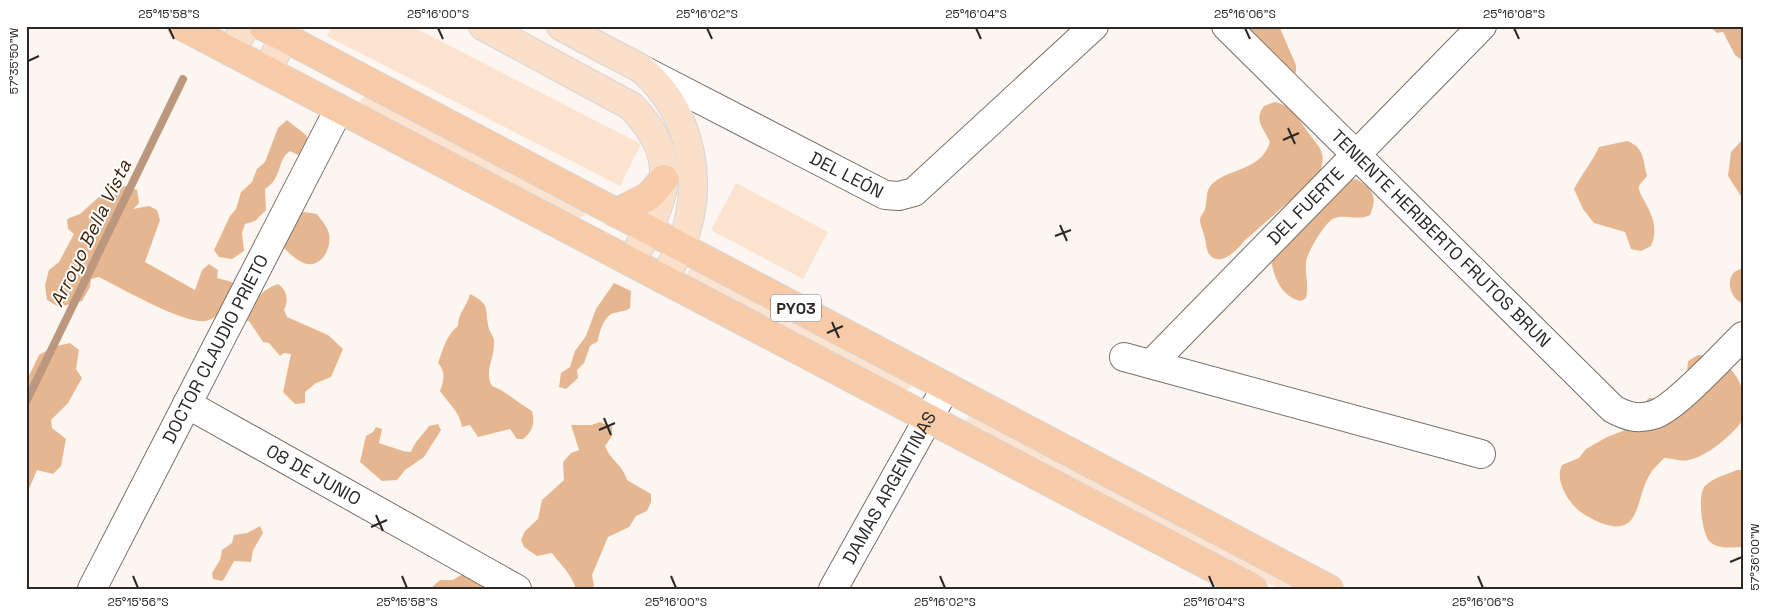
<svg xmlns="http://www.w3.org/2000/svg" width="1769" height="615" viewBox="0 0 1769 615" font-family="'Space Grotesk',sans-serif">
<style>
.green{fill:#fce3d0}
.forest{fill:#e6b691}
.lines{fill:none;stroke-linecap:round;stroke-linejoin:round}
.stream{stroke:#ba977d;stroke-width:8}
.minor-casing{stroke:#77706c;stroke-width:30}
.major-casing{stroke:#d5d4d4;stroke-width:30}
.highway-casing{stroke:#d5d4d4;stroke-width:30}
.minor{stroke:#fff;stroke-width:28}
.major{stroke:#fadfcb;stroke-width:28}
.highway{stroke:#f7caa8;stroke-width:28}
.ticks{fill:none;stroke:#2b2826;stroke-width:2}
.labels{text-anchor:middle;stroke-width:4;stroke-linejoin:round;paint-order:stroke}
.shield{fill:#fff;stroke:#6b6867;stroke-width:1}
.shield-label{font-size:16px;font-weight:bold;fill:#2b2826}
.street-label{font-size:18px;fill:#2b2826;stroke:#fff}
.water-label{font-size:19px;font-style:italic;fill:#432306;stroke:#fff}
.neatline{fill:none;stroke:#2b2826;stroke-width:2}
.ticks-label{font-size:12px;text-anchor:middle;fill:#2b2826}
</style>
<rect width="100%" height="100%" fill="#fdf6f0"/>
<!-- green -->
<g class="green">
<polygon points="332,26 411,26 641,144 620,186 327,36"/>
<polygon points="365,95 583,209 585,215 577,220 362,106 360,101"/>
<polygon points="736,183 828,232 803,279 711,230"/>
<polygon points="691,268 911,384 911,387 904,392 689,278 687,273"/>
<polygon points="970,415 1302,589 1279,589 968,425 966,420"/>
</g>
<!-- forest -->
<g class="forest">
<polygon points="1236,26 1279,26 1296,65 1296,72 1292,76"/>
<polygon points="1709,26 1743,26 1743,61 1735,55 1723,32 1717,33"/>
<path d="M1275,102C1290,105 1296,115 1304,127C1317,146 1330,151 1318,176L1243,242C1237,251 1219,268 1209,254C1206,249 1206,241 1204,235C1203,231 1200,224 1200,220C1200,216 1204,213 1205,209C1207,203 1206,196 1208,190C1218,168 1261,174 1270,142C1264,129 1253,120 1264,106Z"/>
<path d="M287,120C300,132 322,139 298,155L290,151C276,161 283,178 265,189L266,210L255,221L245,224L242,233L244,251L232,259L219,257L214,250L230,216L236,209L241,192L252,182L257,169L265,162L278,128Z"/>
<polygon points="1743,139 1743,199 1728,176 1731,152"/>
<path d="M1627,141C1645,147 1643,162 1647,176C1645,179 1641,182 1639,186C1636,195 1664,219 1651,246L1641,251L1631,249L1625,232L1594,223L1583,209L1574,189C1582,174 1592,162 1599,147Z"/>
<path d="M1356,179C1373,189 1378,196 1370,215C1359,221 1347,214 1335,218C1326,220 1306,254 1306,263C1305,275 1309,285 1306,298L1301,301C1282,298 1273,276 1271,259L1346,181Z"/>
<path d="M126,186L137,190L139,203L133,209L149,206L157,210L160,220L145,262L195,290L202,270L209,264L218,270L217,278L232,282L237,290C229,301 220,319 205,321C183,324 121,288 99,277L91,279L90,287L82,301L59,307L47,300L45,285L49,270L59,262L74,234L68,229L67,219L80,214L101,195L114,196L118,188Z"/>
<path d="M304,212L317,214C321,220 328,227 329,234C332,247 322,267 307,264C298,262 287,252 282,245L297,215Z"/>
<path d="M1743,268V303C1733,301 1726,284 1732,275C1734,271 1739,270 1743,268Z"/>
<path d="M614,283L631,291L630,308C624,312 621,311 614,313C604,315 599,333 598,341L590,346L584,363L577,370L578,378L566,389L559,387L561,373L570,367L575,351L586,336L596,309Z"/>
<path d="M278,284C287,290 289,300 284,310L287,317L328,335L343,349L331,377L316,383L305,392V403L295,404L283,392L291,354L284,353L280,356L269,343L263,342L249,321H242C252,305 259,290 278,284Z"/>
<path d="M470,294C492,305 484,310 489,329C491,334 495,338 494,344C494,360 484,371 492,386C506,391 518,403 532,411C535,423 533,431 523,439H517L510,429L478,437L470,425L462,427C460,412 448,403 440,391C444,380 446,372 438,363C443,350 446,335 458,326C458,312 467,307 470,294Z"/>
<polygon points="70,343 79,350 76,369 82,378 68,403 51,420 52,428 66,439 61,466 53,474 37,470 26,496 26,382 39,355 53,347"/>
<path d="M1698,355C1719,355 1738,371 1743,392C1745,400 1743,411 1743,420C1732,435 1707,457 1688,460C1682,462 1671,458 1664,458C1659,464 1652,469 1649,476C1635,500 1641,538 1601,523C1589,518 1578,512 1570,501C1563,492 1556,476 1562,465L1579,458L1586,449L1607,437L1628,429L1643,404L1649,398L1661,399L1687,372L1688,361Z"/>
<path d="M600,422L612,427V436L605,446C610,460 623,465 627,480L651,494V502L647,511L636,516L629,527L608,537L592,575L594,586L590,589H576C572,575 561,565 552,553L537,556L524,547L521,540L525,531L538,519L542,500L564,480L563,462L571,453L579,450L571,425H591Z"/>
<path d="M438,424L441,430L424,457L405,470L397,480L382,481L360,462L366,436L373,432L376,427L382,429L379,443L403,451L411,452C414,442 423,435 429,426Z"/>
<path d="M1737,470H1743V547C1732,547 1718,550 1709,541C1702,533 1697,494 1705,486C1712,478 1728,474 1737,470Z"/>
<polygon points="260,526 263,533 253,550 251,562 234,561 224,579 222,581 213,579 212,573 220,560 222,550 232,543 234,535 247,533"/>
<polygon points="466,572 518,589 430,589 440,580 453,580"/>
</g>
<g class="lines">
<!-- stream -->
<polyline class="stream" points="26,402 183,79"/>
<defs>
<g id="minor">
<path id="s1" d="M1226,26L1613,409C1626,416 1638,420 1653,415C1675,409 1724,354 1743,336"/>
<path id="s2" d="M643,70L885,195L899,196L914,192L1094,26"/>
<polyline points="1124,357 1481,454"/>
<path id="s3" d="M1151,364L1482,26"/>
<path id="s4" d="M187,404L517,589"/>
<path id="s5" d="M92,589L339,109"/>
<path id="s6" d="M833,589L946,387"/>
</g>
<g id="major">
<path d="M483,26L631,106C686,163 663,202 631,262"/>
<path d="M561,26C581,37 601,48 621,58C628,62 638,66 644,71C693,116 705,185 681,246C677,257 669,268 663,279"/>
<polyline points="231,52 245,26"/>
<polyline points="267,71 289,26"/>
</g>
<g id="highway">
<polyline points="182,26 1253,589"/>
<polyline points="263,26 1329,589"/>
<polyline points="616,213 649,196 664,179"/>
</g>
</defs>
<!-- minor casing -->
<use href="#minor" class="minor-casing"/>
<!-- major casing -->
<use href="#major" class="major-casing"/>
<!-- highway casing -->
<use href="#highway" class="highway-casing"/>
<!-- minor -->
<use href="#minor" class="minor"/>
<!-- major -->
<use href="#major" class="major"/>
<!-- highway -->
<use href="#highway" class="highway"/>
</g>
<!-- ticks -->
<path class="ticks" d="M169,28L174,39M438,28L443,39M707,28L712,39M976,28L981,39M1245,28L1250,39M1514,28L1519,39M28,61L39,56M1288,128L1295,144M1283,140L1299,133M1060,225L1067,241M1055,236L1071,230M832,322L839,338M827,333L843,326M604,418L611,435M599,430L615,423M376,515L383,531M371,527L387,520M1730,562L1742,557M133,576L138,588M402,576L407,588M671,576L676,588M940,576L945,588M1209,576L1214,588M1478,576L1483,588"/>
<g class="labels">
<!-- shield labels -->
<rect class="shield" x="771" y="294.5" width="50" height="27" rx="4"/>
<g class="shield-label">
<text x="796" y="314">PY03</text>
</g>
<!-- street labels -->
<g class="street-label">
<text dy="6" stroke="none"><textPath href="#s2" startOffset="229">DEL LEÓN</textPath></text>
<text dy="6" stroke="none"><textPath href="#s3" startOffset="221">DEL FUERTE</textPath></text>
<text dy="6" stroke="none"><textPath href="#s1" startOffset="302">TENIENTE HERIBERTO FRUTOS BRUN</textPath></text>
<text dy="6" stroke="none"><textPath href="#s5" startOffset="270">DOCTOR CLAUDIO PRIETO</textPath></text>
<text dy="6" stroke="none"><textPath href="#s4" startOffset="145">08 DE JUNIO</textPath></text>
<text dy="6" stroke="none"><textPath href="#s6" startOffset="116">DAMAS ARGENTINAS</textPath></text>
</g>
<!-- water labels -->
<g class="water-label">
<text transform="translate(90 233) rotate(-64)" y="7">Arroyo Bella Vista</text>
</g>
</g>
<!-- border -->
<rect width="1769" height="615" fill="none" stroke="#ffffff" stroke-width="55"/>
<rect x="28" y="28" width="1714" height="560" class="neatline"/>
<g class="ticks-label">
<text x="169" y="18">25°15'58"S</text>
<text x="438" y="18">25°16'00"S</text>
<text x="707" y="18">25°16'02"S</text>
<text x="976" y="18">25°16'04"S</text>
<text x="1245" y="18">25°16'06"S</text>
<text x="1514" y="18">25°16'08"S</text>
<text transform="translate(14 61) rotate(-90)" y="4">57°35'50"W</text>
<text transform="translate(1755 557) rotate(-90)" y="4">57°36'00"W</text>
<text x="138" y="606">25°15'56"S</text>
<text x="407" y="606">25°15'58"S</text>
<text x="676" y="606">25°16'00"S</text>
<text x="945" y="606">25°16'02"S</text>
<text x="1214" y="606">25°16'04"S</text>
<text x="1483" y="606">25°16'06"S</text>
</g>
</svg>
